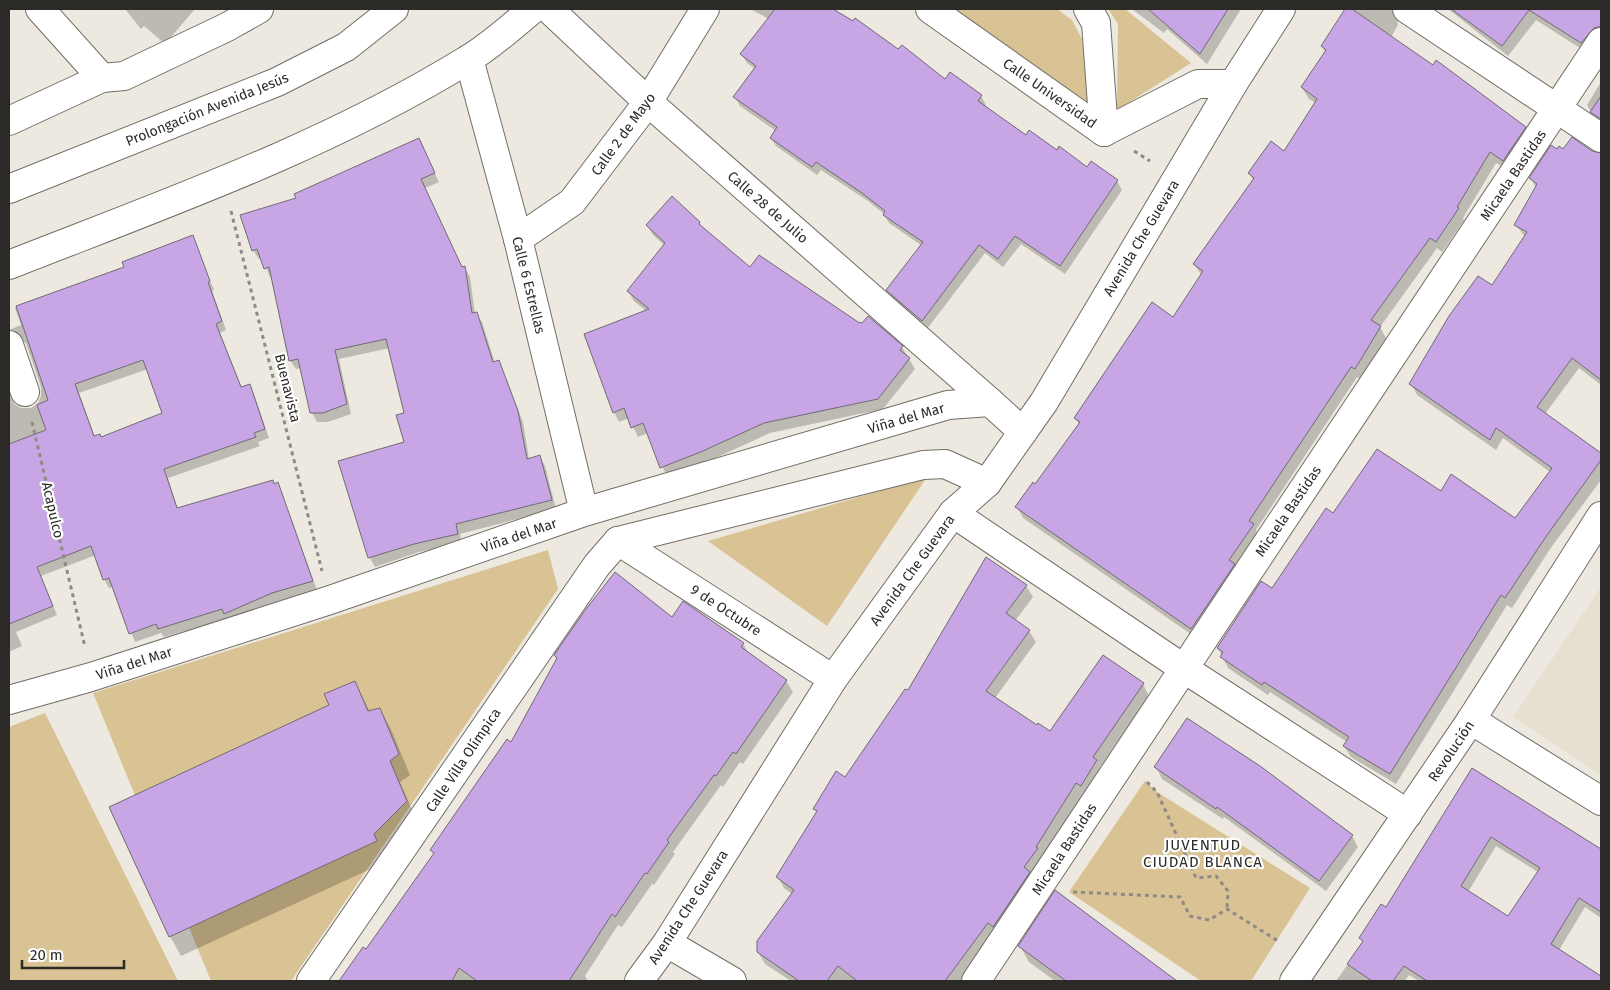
<svg xmlns="http://www.w3.org/2000/svg" width="1610" height="990" viewBox="0 0 1610 990" font-family="'Fira Sans',sans-serif">
<style>
.built{fill:#e7dfcf}
.green{fill:#d9c293}
.shadow{fill:#0003;fill-rule:evenodd}
.building{fill:#c8a5e4;stroke:#6f6b73;fill-rule:evenodd}
.lines{fill:none;stroke-linecap:round;stroke-linejoin:round}
.street-casing{stroke:#726e66;stroke-width:30}
.secondary-casing{stroke:#726e66;stroke-width:30}
.primary-casing{stroke:#726e66;stroke-width:30}
.path{stroke:#8d8b85;stroke-width:3;stroke-dasharray:4 4;stroke-linecap:butt}
.street{stroke:#fff;stroke-width:28}
.secondary{stroke:#fff;stroke-width:28}
.primary{stroke:#fff;stroke-width:28}
.labels{text-anchor:middle;stroke-width:4.5;stroke-linejoin:round;paint-order:stroke}
.street-label{font-size:14px;fill:#2b2a27;stroke:#fff}
.neighbourhood-label{font-size:15px;letter-spacing:1px;fill:#2b2a27;stroke:#fff}
</style>
<rect width="100%" height="100%" fill="#ede9e0"/>
<!-- built -->
<polygon class="built" points="1601,587 1601,775 1513,717"/>
<!-- green -->
<g class="green">
<polygon points="954,9 1057,9 1072,20 1082,39 1089,105"/>
<polygon points="1125,9 1191,63 1117,110 1118,24 1109,10"/>
<polygon points="927,477 827,626 708,541"/>
<polygon points="548,550 558,589 291,981 211,981 93,693"/>
<polygon points="45,713 178,981 9,981 9,727"/>
<polygon points="1145,781 1157,792 1310,888 1251,981 1201,981 1069,892"/>
</g>
<!-- shadow -->
<g class="shadow">
<polygon points="125,9 195,9 165,44 144,26 141,29"/>
<polygon points="750,9 831,9 946,81 981,96 986,105 984,107 1026,136 1087,169 1091,163 1117,181 1122,190 1065,274 1021,244 1003,267 985,253 927,329 893,299 888,290 921,245 889,223 884,214 868,201 821,170 817,175 776,146 771,138 776,131 740,106 735,97 755,69 747,63 741,54 769,19"/>
<polygon points="1132,9 1241,9 1207,64 1167,29 1164,33"/>
<polygon points="1346,9 1404,9 1400,11 1397,19 1398,25 1391,37 1434,66 1436,62 1473,88 1475,91 1525,128 1531,139 1510,171 1496,163 1463,218 1464,220 1442,252 1437,248 1380,327 1386,338 1361,379 1357,377 1256,530 1259,536 1198,639 1023,518 1017,507 1035,486 1079,424 1075,418 1173,319 1202,276 1194,264 1254,181 1249,173 1285,153 1316,103 1309,99 1302,88 1326,53 1322,46"/>
<polygon points="1448,9 1601,9 1601,22 1583,50 1536,20 1508,56"/>
<polygon points="1601,82 1601,120 1592,114 1587,105"/>
<polygon points="423,149 439,182 425,188 462,268 465,268 470,277 475,314 482,322 495,363 498,362 503,371 523,422 529,459 540,457 545,466 556,509 460,534 462,544 419,552 375,567 370,558 339,462 405,443 406,414 390,348 339,359 351,414 328,422 317,422 312,413 301,368 296,369 290,360 273,277 270,277 262,258 259,259 253,250 297,198"/>
<polygon points="1565,149 1601,173 1601,385 1579,368 1545,414 1601,455 1601,480 1550,549 1512,608 1507,605 1396,784 1351,757 1344,746 1347,742 1270,692 1268,695 1228,668 1218,648 1272,590 1333,514 1441,493 1516,520 1550,472 1503,438 1496,450 1417,395 1411,384 1492,286 1525,237 1516,225 1536,188 1531,178 1557,151"/>
<polygon points="699,223 703,229 750,269 902,347 915,369 883,409 770,433 709,461 667,477 648,433 638,437 629,418 619,422 614,412 646,311 634,301 628,291 665,246 653,235 647,225"/>
<path d="M192,237L214,290L212,291L226,330L220,333L242,388L249,385L254,394L269,438L258,442L260,446L168,478L178,509L278,484L317,590L277,602L230,622L228,618L164,637L161,633L135,642L113,587L109,588L104,579L96,555L41,576L57,615L16,632L22,646L9,652V390L14,404L21,408H31L38,403L41,396V387L26,343L12,339L9,332V330L21,325L15,308L126,267ZM148,369L163,414L101,438L95,437L79,393Z"/>
<polygon points="1026,586 1033,597 1015,621 1029,631 1036,642 995,698 1037,727 1051,733 1143,684 1149,696 1100,767 1103,772 1088,797 1083,794 995,933 960,981 791,981 765,964 758,952 792,894 784,888 778,877 817,813 815,809 846,779 908,692"/>
<polygon points="672,619 743,643 749,655 786,681 793,692 743,764 740,762 723,787 721,785 673,852 675,854 654,885 652,884 622,927 618,925 585,976 588,981 341,981 363,949 366,950 434,855 432,850 512,744 557,659 555,656"/>
<polygon points="355,682 370,712 380,709 391,729 410,775 400,782 417,821 388,861 181,956 170,936 331,706"/>
<polygon points="1156,767 1352,836 1358,847 1326,891 1224,817 1223,819 1162,779"/>
<path d="M1473,770L1601,851V918L1585,907L1559,950L1596,980L1419,981L1409,975L1405,981H1336L1363,943L1360,938L1387,909ZM1496,846L1538,872L1508,917L1468,892Z"/>
<polygon points="1055,892 1175,981 1055,981 1029,962 1020,946"/>
</g>
<!-- building -->
<g class="building">
<polygon points="775,9 833,9 853,21 855,18 898,49 902,45 945,79 950,72 982,95 978,101 1026,135 1029,130 1057,150 1059,146 1087,167 1091,161 1118,180 1060,266 1015,236 998,259 979,245 922,321 886,290 923,242 883,215 885,211 862,193 816,162 812,167 770,138 777,127 733,97 756,66 740,54"/>
<polygon points="1148,9 1228,9 1200,54"/>
<polygon points="1345,9 1352,9 1433,65 1436,60 1526,127 1503,161 1490,152 1457,207 1459,208 1436,242 1430,238 1371,320 1381,326 1355,369 1351,367 1249,521 1254,524 1229,560 1235,564 1191,629 1015,507 1033,482 1035,484 1080,422 1074,418 1152,302 1173,317 1203,271 1193,264 1254,178 1248,173 1271,141 1284,151 1317,99 1301,87 1326,50 1321,46"/>
<polygon points="1451,9 1601,9 1601,26 1594,28 1581,43 1529,10 1502,46"/>
<polygon points="1601,96 1601,119 1590,112"/>
<polygon points="1572,137 1592,151 1601,153 1601,380 1572,358 1537,407 1601,453 1601,460 1545,538 1505,598 1501,595 1390,774 1343,746 1349,737 1264,682 1262,685 1220,657 1223,652 1217,648 1261,581 1272,588 1326,508 1333,513 1377,449 1441,491 1451,474 1515,518 1552,468 1496,428 1490,440 1409,384 1449,316 1478,276 1492,285 1527,232 1514,225 1537,184 1529,178 1551,145 1557,149 1559,146 1563,149"/>
<polygon points="419,138 435,173 421,179 462,267 465,266 472,313 477,312 493,362 499,360 518,411 527,459 540,455 552,500 456,524 458,534 414,544 368,558 338,461 404,442 396,415 404,413 386,339 335,350 347,404 323,413 310,413 298,359 289,361 269,267 264,269 257,249 252,251 240,215 296,198 294,194"/>
<polygon points="672,196 700,222 699,224 750,267 759,255 858,322 862,323 868,316 903,346 900,350 910,358 878,399 764,423 703,451 660,468 643,423 631,428 624,408 613,413 584,334 649,309 627,291 665,243 646,225"/>
<path d="M193,235L210,281L208,282L222,321L216,324L241,387L250,384L265,429L254,433L256,437L164,469L177,508L273,480L274,484L278,482L313,581L272,593L224,614L222,609L158,629L156,624L129,634L109,578L103,580L91,546L37,567L53,606L9,624V444L46,430L37,405L48,400L16,306L124,267L122,262ZM143,360L162,413L101,437L100,434L94,436L75,384Z"/>
<polygon points="986,557 1027,585 1006,613 1030,630 986,691 1037,725 1038,723 1050,731 1103,655 1144,683 1093,757 1097,760 1081,786 1076,783 1036,847 1038,848 1024,867 1030,872 993,927 988,923 945,981 857,981 838,966 827,981 799,981 757,952 757,941 794,890 776,877 817,811 813,809 836,771 845,777 905,689 908,690"/>
<polygon points="615,572 672,617 683,601 744,643 741,647 787,680 736,754 733,752 716,776 714,775 667,840 669,842 647,874 645,873 615,917 612,914 569,981 477,981 459,968 452,981 339,981 363,947 366,949 434,853 430,850 507,739 511,742 557,658 554,655 586,609"/>
<polygon points="355,681 368,711 380,708 399,754 390,761 407,801 374,834 377,841 169,937 109,807 329,705 324,694"/>
<polygon points="1187,718 1260,766 1353,835 1319,881 1217,807 1216,809 1154,767"/>
<path d="M1472,768L1601,849V912L1579,898L1551,944L1601,976V981H1427L1404,966L1393,981H1372L1347,964L1363,941L1359,938L1381,904L1386,907ZM1491,837L1540,868L1508,916L1461,886Z"/>
<polygon points="1055,890 1177,981 1066,981 1018,946"/>
</g>
<g class="lines">
<defs>
<g id="street">
<polyline points="40,9 102,78"/>
<polyline points="549,9 648,102 990,402"/>
<polyline points="930,9 1104,132"/>
<polyline points="1088,9 1096,23 1104,132"/>
<polyline points="1407,9 1601,138"/>
<polyline points="469,59 518,239 584,512"/>
<polyline points="9,121 102,78 124,76 227,27 259,9"/>
<polyline points="1104,132 1198,84 1233,84"/>
<polyline points="518,239 572,202 648,102 705,9"/>
<path d="M9,265C164,204 324,148 467,60C491,46 512,26 533,9"/>
<polyline points="9,345 25,392"/>
<polyline points="953,513 1183,668 1408,814"/>
<polyline points="618,541 923,465 945,464 987,483"/>
<polyline points="618,541 833,679"/>
<polyline points="9,700 91,677 330,600 584,512 948,405 990,402 1023,432"/>
<polyline points="1471,720 1601,801"/>
<polyline points="667,943 732,981"/>
<polyline points="311,981 597,565 618,541"/>
<polyline points="976,981 1601,42"/>
<polyline points="1294,981 1471,720 1601,516"/>
</g>
<polyline id="secondary" points="639,981 667,943 833,679 953,513 987,483 1044,402 1233,84 1281,9"/>
<polyline id="primary" points="9,189 277,82 346,47 394,9"/>
</defs>
<!-- street casing -->
<use href="#street" class="street-casing"/>
<!-- secondary casing -->
<use href="#secondary" class="secondary-casing"/>
<!-- primary casing -->
<use href="#primary" class="primary-casing"/>
<!-- path -->
<g class="path">
<polyline points="1134,151 1150,161"/>
<polyline points="231,211 322,571"/>
<polyline points="32,422 85,647"/>
<polyline points="1147,782 1157,792 1196,878 1216,876 1228,891 1227,909"/>
<polyline points="1073,892 1180,897 1190,916 1209,920 1227,909 1278,941"/>
</g>
<!-- street -->
<use href="#street" class="street"/>
<!-- secondary -->
<use href="#secondary" class="secondary"/>
<!-- primary -->
<use href="#primary" class="primary"/>
</g>
<g class="labels">
<!-- street labels -->
<g class="street-label">
<text transform="translate(1050 93) rotate(35)" y="5">Calle Universidad</text>
<text transform="translate(207 109) rotate(-22)" y="5">Prolongación Avenida Jesús</text>
<text transform="translate(623 134) rotate(-54)" y="5">Calle 2 de Mayo</text>
<text transform="translate(1513 175) rotate(-56)" y="5">Micaela Bastidas</text>
<text transform="translate(768 207) rotate(41)" y="5">Calle 28 de Julio</text>
<text transform="translate(1141 238) rotate(-59)" y="5">Avenida Che Guevara</text>
<text transform="translate(529 285) rotate(76)" y="5">Calle 6 Estrellas</text>
<text transform="translate(288 388) rotate(76)" y="5">Buenavista</text>
<text transform="translate(906 418) rotate(-16)" y="5">Viña del Mar</text>
<text transform="translate(53 510) rotate(77)" y="5">Acapulco</text>
<text transform="translate(1288 511) rotate(-56)" y="5">Micaela Bastidas</text>
<text transform="translate(519 535) rotate(-19)" y="5">Viña del Mar</text>
<text transform="translate(912 570) rotate(-54)" y="5">Avenida Che Guevara</text>
<text transform="translate(726 610) rotate(33)" y="5">9 de Octubre</text>
<text transform="translate(134 663) rotate(-18)" y="5">Viña del Mar</text>
<text transform="translate(1451 751) rotate(-56)" y="5">Revolución</text>
<text transform="translate(463 760) rotate(-56)" y="5">Calle Villa Olímpica</text>
<text transform="translate(1064 849) rotate(-57)" y="5">Micaela Bastidas</text>
<text transform="translate(688 907) rotate(-57)" y="5">Avenida Che Guevara</text>
</g>
<!-- neighbourhood labels -->
<g class="neighbourhood-label">
<text x="1203" y="850">JUVENTUD<tspan x="1203" dy="17">CIUDAD BLANCA</tspan></text>
</g>
</g>
<!-- border -->
<rect width="1610" height="990" fill="none" stroke="#2b2a27" stroke-width="20"/>
<!-- scale -->
<path d="M22 960v8h102v-8" fill="none" stroke="#2b2a27" stroke-width="2.5"/>
<text x="30" y="960" font-size="15" fill="#2b2a27" stroke="#ffffff" stroke-width="4" paint-order="stroke">20 m</text>
</svg>
